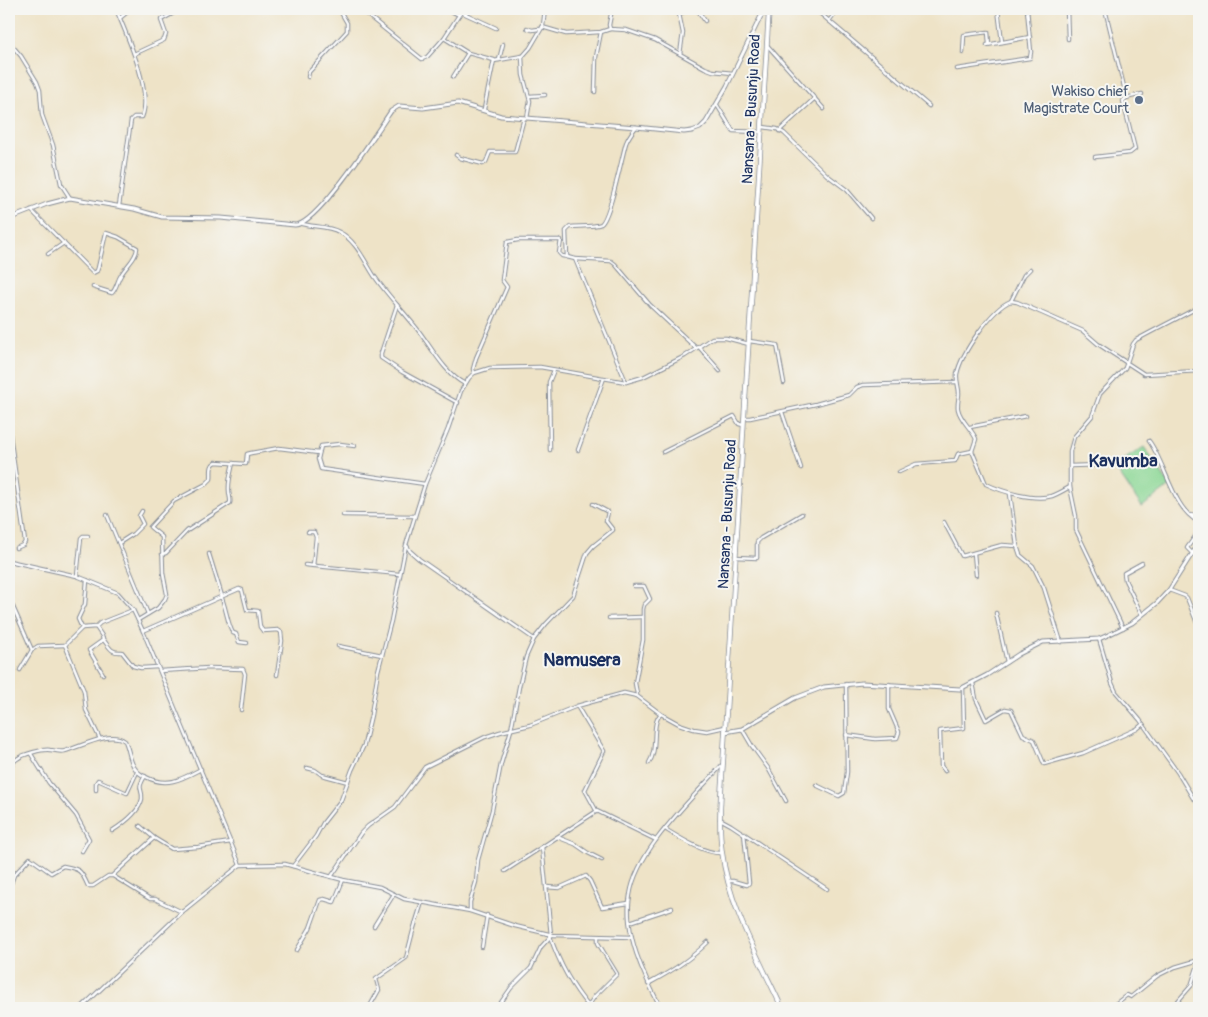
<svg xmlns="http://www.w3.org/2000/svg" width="1208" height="1017" viewBox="0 0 1208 1017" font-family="Pangolin,sans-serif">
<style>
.green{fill:#8bd794;stroke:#538379}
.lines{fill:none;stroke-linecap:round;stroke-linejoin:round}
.minor-casing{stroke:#848992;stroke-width:4.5}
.tertiary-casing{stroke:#848992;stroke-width:5}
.primary-casing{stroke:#848992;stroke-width:5.5}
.minor{stroke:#fff;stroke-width:2.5}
.tertiary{stroke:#fff;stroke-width:3}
.primary{stroke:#fff;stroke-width:4}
.service-dot{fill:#5c6f8a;stroke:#f6f6f2;stroke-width:2}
.labels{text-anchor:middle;stroke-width:4;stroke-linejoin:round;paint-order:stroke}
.service-label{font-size:15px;fill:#4e5e75;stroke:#f6f6f2;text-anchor:end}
.street-label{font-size:15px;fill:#1b2f5e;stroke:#f6f6f2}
.quarter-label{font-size:18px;font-weight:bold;fill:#1b2f5e;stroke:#f6f6f2}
</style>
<rect width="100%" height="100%" fill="#f6f6f2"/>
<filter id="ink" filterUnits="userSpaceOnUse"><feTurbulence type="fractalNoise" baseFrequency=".02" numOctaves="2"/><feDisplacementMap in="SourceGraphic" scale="10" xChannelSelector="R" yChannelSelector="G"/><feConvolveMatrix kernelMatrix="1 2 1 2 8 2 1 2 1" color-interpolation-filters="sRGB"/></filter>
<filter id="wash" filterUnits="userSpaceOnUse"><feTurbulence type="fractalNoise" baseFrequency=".0096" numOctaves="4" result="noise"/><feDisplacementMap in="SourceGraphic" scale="20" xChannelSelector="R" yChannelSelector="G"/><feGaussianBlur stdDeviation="1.12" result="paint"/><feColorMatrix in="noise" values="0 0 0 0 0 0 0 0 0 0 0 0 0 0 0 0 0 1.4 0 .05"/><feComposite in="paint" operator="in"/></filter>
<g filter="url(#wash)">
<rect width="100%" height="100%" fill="#eee3c7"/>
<!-- green -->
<polygon class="green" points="1144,447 1170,486 1142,507 1114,466"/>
</g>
<g filter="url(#ink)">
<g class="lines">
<defs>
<g id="minor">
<path d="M116,9C126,34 153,91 142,117H134L131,120L119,206"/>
<polyline points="447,9 459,15"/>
<polyline points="463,9 444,38 468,53 494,60 484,109"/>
<polyline points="612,9 609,25 610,29 626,30 655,40 705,68 713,71 733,73"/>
<polyline points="697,9 705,21"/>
<polyline points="815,9 929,106"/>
<polyline points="998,9 1002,42"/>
<polyline points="1067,9 1068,39"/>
<polyline points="461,12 496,28"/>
<polyline points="366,14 422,59 427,57 444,38"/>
<polyline points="120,18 131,9"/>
<polyline points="829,21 838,9"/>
<polyline points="542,27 566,34 601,32 610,29"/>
<polyline points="527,28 532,30 539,29"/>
<polyline points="9,42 21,56 37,82 40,90 42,115 53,145 61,184 70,198"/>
<polyline points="767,45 824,109"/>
<polyline points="987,45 1030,37"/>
<polyline points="963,53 964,35 988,32 989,44"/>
<polyline points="134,54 164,40 166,34 161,20 181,9"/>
<polyline points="680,54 683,33 679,14 691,9"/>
<polyline points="499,60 503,44"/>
<polyline points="494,61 522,56"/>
<polyline points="957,69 1030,58 1031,52 1027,9"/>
<polyline points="308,77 309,72 347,31 347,23 339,9"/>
<polyline points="453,77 468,53"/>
<polyline points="595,92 596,57 601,32"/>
<polyline points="529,96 545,95"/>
<polyline points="1126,98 1142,94"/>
<polyline points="717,105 733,131 761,132"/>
<polyline points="527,118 530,101 523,75 522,57 530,48 543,26 545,9"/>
<polyline points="763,127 777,129 784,133 827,175 847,190 871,218"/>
<polyline points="779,131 815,98"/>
<polyline points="456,155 460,158 483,164 486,162 490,152 515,152 524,118"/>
<polyline points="1095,157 1130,153 1135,149 1123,101 1126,98 1125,91 1105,9"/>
<path d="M31,210L93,273L97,271L98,268L106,233L118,237L137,248C137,258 126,266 121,275C117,281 117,288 112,293L93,287"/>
<path d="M302,224C313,227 329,226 339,232C356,240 365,262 375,277C388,296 404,312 418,330C431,347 446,375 465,384"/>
<polyline points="48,254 64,243"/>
<polyline points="575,259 611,261 615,264 650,305 696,348"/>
<polyline points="1011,301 1024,275 1030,269"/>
<polyline points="397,305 381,353 381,358 402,372 458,403"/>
<path d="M1199,307L1151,332L1136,340L1133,344L1125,368L1100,394L1092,416L1074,437L1070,451V487C1064,490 1058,494 1052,496C1033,501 1003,492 986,484L972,451L976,439C972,429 960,420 958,409C957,404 959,398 959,393C959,387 956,381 957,374C961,354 992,308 1011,301L1017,302L1083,331L1098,344L1144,374L1199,371"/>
<polyline points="749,341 777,345 784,383"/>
<polyline points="699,347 720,371"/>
<polyline points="474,373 473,369 476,358 507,287 502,280 507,242 518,240 561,240 559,253 562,256 568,257"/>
<path d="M626,382L575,259L567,257L566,231L570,227C577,226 595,227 601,224C610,218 622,156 626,143C628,138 632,132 636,127"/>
<polyline points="782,412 801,468"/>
<polyline points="744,418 750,418 816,404 849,395 857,387 863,385 957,382"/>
<polyline points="970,427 1026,416"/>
<polyline points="9,428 25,542 23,545 16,548"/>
<path d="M1149,441C1166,464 1173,510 1199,522"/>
<polyline points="355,446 340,444 321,446 318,459 321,469 425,484"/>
<polyline points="550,450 549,382 554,370"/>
<polyline points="578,450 604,378"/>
<polyline points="663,452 734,416 739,424 743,425"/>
<polyline points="1070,466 1100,465"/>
<polyline points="899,472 916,464 955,461 958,454 972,451"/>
<polyline points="1070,487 1076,516 1076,530 1123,628"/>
<polyline points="1010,494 1017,546 1020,555 1033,566 1044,588 1061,642"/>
<polyline points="107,515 148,614"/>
<polyline points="343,515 415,516"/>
<polyline points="1191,515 1199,518"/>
<polyline points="944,522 962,556 1002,545 1017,546"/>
<polyline points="308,532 314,532 316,537 313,566"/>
<polyline points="119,543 133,534 143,524 139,516 142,511"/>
<polyline points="407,546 410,551 419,559 534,639 526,657 519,687 511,730 501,764 492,810 478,860 476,882 470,902 470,911"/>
<polyline points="974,553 976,575"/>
<path d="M162,554L166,553L187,531L230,503C231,499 229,496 229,491C228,482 231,472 233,463"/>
<polyline points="209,554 222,596"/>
<polyline points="1193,554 1187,548 1199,531"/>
<polyline points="735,557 757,558 757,542 761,538 802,514"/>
<polyline points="9,561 77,576 118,593 133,610 143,631 240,865"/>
<polyline points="1142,563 1124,573 1125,580 1142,615"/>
<polyline points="305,565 399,574"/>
<polyline points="77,576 81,538 83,536 88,536"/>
<polyline points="87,580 85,604 78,619 82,628 65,645 84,691 86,710 100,739"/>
<polyline points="634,586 644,586 650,599 644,605 643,609 643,640 635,683 637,694"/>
<polyline points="1169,590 1185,596 1187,598 1199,628"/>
<path d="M221,596C226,607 228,626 233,633L236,634L239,642L247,643"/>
<polyline points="9,598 32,650"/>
<polyline points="996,613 1007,662"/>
<polyline points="609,618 643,617"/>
<path d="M138,620L158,608L165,599L167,594L163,573L162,537L150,527L174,501L206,484L211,479C212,472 209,466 216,462L246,464L247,454L251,453L279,448L319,453"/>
<polyline points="96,627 100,623 133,610"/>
<polyline points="82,628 96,627 102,636 103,640 89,650 103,674"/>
<polyline points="143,631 239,589 242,590 247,610 258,611 260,627 263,631 278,630 281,632 282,641 277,675"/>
<path d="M103,639C110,648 111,653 122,652L133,666L141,668L158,667"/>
<polyline points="534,639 546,624 573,596 587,553 593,546 613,530 606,521 608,512 593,504"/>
<polyline points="1099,639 1112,683 1116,692 1140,720 1178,773 1193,798 1199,802"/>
<polyline points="338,646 382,655"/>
<polyline points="20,670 32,650 38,646 65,645"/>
<polyline points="160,671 209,668 243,669 245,674 241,710"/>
<polyline points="973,683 976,699 986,720 1005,709 1011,710 1023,735 1034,740 1044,764 1083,753 1137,729 1143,724"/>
<polyline points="577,706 604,751 585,790 597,812"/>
<polyline points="742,729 752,746 768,768 786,801"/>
<polyline points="846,735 875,739 897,738 899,732 889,709 889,684"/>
<polyline points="31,754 49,783 76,815 89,839 82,851"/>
<path d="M649,763C659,748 650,723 661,714"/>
<path d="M9,767C12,764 14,761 17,759C23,754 43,749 50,750C55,750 60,753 65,751C81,747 109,730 125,741C129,749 129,759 134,767C137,772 141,775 146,777C167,788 182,779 201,769"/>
<polyline points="307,768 315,770 322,775 348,782"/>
<polyline points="945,771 941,766 940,731 964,728 963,688"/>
<polyline points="816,785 839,796 844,793 847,772 846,684"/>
<polyline points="96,790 96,783 98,780 127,793 137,772"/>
<polyline points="720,819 731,825 827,889"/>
<polyline points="140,826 154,838"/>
<path d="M665,829C680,838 705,854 722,853"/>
<path d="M112,831C123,824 139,813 142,799C143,787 136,791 145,776"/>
<polyline points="557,837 575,844 588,853 602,860"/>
<polyline points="293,866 316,836 323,823 341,800 352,770 364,745 371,715 378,671 391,621 406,545 425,484 448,429 461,391 469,378 474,373 490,368 540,367 626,382 643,377 685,356 712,338 726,338 749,344"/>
<polyline points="505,871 542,847"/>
<polyline points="113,875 154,838 172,849 198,847 231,842"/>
<polyline points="331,877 361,833 368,826 395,807 425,767 485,737 500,732 530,725 577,706 624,693 637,696 661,714 679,724 694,729 707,731 725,727"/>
<polyline points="728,881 733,881 747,885 749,883 744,833"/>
<polyline points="546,887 559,888 586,876 590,881 602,907 629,903"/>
<path d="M9,889L14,875L30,858L51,873L63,866C80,869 81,870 88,886H93L108,876H113L150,899H155L182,912"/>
<polyline points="630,922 672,908"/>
<polyline points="374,926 394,894"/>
<polyline points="551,935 542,847 597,811 656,840"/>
<path d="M550,936C559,963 572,987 590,1008"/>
<polyline points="482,947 487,915"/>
<polyline points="297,950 310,928 320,900 324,899 334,902 343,880"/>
<path d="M648,984C670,972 690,960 708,942"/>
<polyline points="370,1006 379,990 376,979 406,958 413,931 422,902"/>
<polyline points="588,1006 595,996 617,974 598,943 598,937"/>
<polyline points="81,1008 182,912 240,865 285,864 343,880 380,887 404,899 470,911 515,926 553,935 632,937"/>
<polyline points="497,1008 511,988 531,968 541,947 551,936"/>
<path d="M661,1008C644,976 623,933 630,895C637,849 691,800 722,765"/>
<polyline points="1110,1008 1127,995 1131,997 1157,976 1175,967 1199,960"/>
<polyline points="1175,1008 1177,1002 1191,986 1199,962"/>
</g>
<g id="tertiary">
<path d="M9,219L47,204L70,198L134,209L162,217L221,218L295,225C317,225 377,132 391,111L399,106L423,108L458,103L501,116L636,127L684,132L692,131L700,128L706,122L727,86L761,16L769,11"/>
<polyline points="725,732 742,729 795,698 824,687 862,683 960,689 987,675 1019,654 1043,642 1099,639 1108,635 1132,623 1157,603 1169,590 1199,543"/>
</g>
<path id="primary" d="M769,9L723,764C721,793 718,823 722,852C729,907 759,958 782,1008"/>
</defs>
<!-- minor casing -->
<use href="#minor" class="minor-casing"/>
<!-- tertiary casing -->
<use href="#tertiary" class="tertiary-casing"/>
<!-- primary casing -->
<use href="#primary" class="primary-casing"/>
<!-- minor -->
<use href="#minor" class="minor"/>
<!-- tertiary -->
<use href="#tertiary" class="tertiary"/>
<!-- primary -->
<use href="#primary" class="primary"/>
</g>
</g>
<!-- markers -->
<circle class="service-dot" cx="1139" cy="100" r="5"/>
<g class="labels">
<!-- service labels -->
<g class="service-label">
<text x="1129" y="96">Wakiso chief<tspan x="1129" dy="17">Magistrate Court</tspan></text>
</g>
<!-- street labels -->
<g class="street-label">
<text transform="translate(751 109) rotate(-87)" y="5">Nansana - Busunju Road</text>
<text transform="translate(727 514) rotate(-87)" y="5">Nansana - Busunju Road</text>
</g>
<!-- quarter labels -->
<g class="quarter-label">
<text x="1123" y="467">Kavumba</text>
<text x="582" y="666">Namusera</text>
</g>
</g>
<!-- margin -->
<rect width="1208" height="1017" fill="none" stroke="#f6f6f2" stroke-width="30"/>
</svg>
